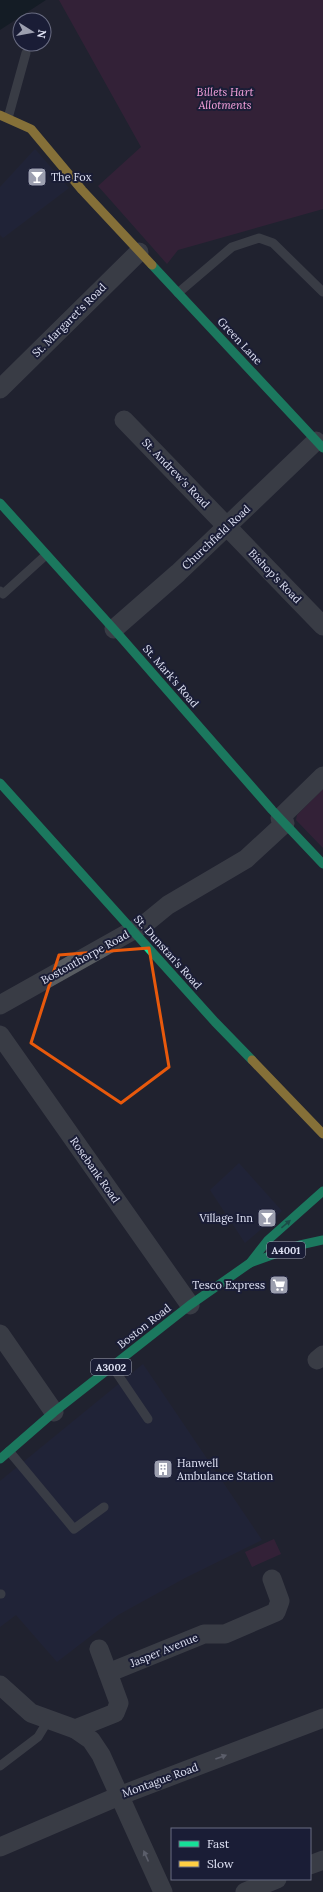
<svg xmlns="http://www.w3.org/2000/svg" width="323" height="1892" viewBox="0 0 323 1892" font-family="Lora,serif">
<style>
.built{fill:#212541}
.green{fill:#4a2140}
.water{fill:#061419}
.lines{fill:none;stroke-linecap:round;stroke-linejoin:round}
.lane{stroke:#585c61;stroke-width:9}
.street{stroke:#585c61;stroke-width:19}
.fast{stroke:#16e098;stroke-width:9}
.slow{stroke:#ffcf43;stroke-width:9}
.oneway{fill:#187e67}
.oneway2{fill:#a2a6b2}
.marked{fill:none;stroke:#e8590c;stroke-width:3;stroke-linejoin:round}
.labels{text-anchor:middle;stroke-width:4;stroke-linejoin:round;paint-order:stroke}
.shield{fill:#1a1d36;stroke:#a4a7bb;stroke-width:1}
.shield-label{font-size:10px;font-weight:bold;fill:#dfe2f4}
.park-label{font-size:11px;font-style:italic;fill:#fba5e1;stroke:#1a1d36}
.poi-label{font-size:11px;fill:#dfe2f4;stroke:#1a1d36;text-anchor:start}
.street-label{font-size:11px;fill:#dfe2f4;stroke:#1a1d36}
</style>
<rect width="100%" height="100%" fill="#202230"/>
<!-- built -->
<g class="built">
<polygon points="35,149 69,188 3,238 0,235 0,187"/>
<polygon points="239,1163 282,1211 245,1243 210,1190"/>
<polygon points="143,1364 262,1540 185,1578 118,1615 57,1662 16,1615 0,1627 0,1481"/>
</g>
<!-- green -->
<g class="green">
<polygon points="59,0 323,0 323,209 178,250 167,264 98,186 141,147"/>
<polygon points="323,789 323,848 296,820 297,815"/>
<polygon points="274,1539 281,1554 252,1567 245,1552"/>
</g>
<!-- water -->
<polygon class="water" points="0,0 46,0 0,30"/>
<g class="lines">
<!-- lane -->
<g class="lane">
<polyline points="8,118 26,53"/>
<polyline points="178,293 232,247 259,238 273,243 323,292"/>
<polyline points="0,591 3,594 46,555"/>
<polyline points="112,1366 148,1419"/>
<polyline points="9,1451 74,1529 104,1507"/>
<polyline points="0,1594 1,1594"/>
<polyline points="0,1766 38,1737 49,1719"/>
</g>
<!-- street -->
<g class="street">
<polyline points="0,389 139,252"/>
<polyline points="124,420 323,626"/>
<polyline points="114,629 178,573 316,441"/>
<polyline points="280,818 323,776"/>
<polyline points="0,1005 146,923 168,905 246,859 285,823"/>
<polyline points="0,1035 190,1305"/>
<polyline points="0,1334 54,1412"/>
<polyline points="317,1360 323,1355"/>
<polyline points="99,1649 108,1673"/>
<polyline points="0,1685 31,1713 75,1729 91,1740 101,1755 163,1892"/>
<polyline points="75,1729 115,1713 119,1703 108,1673 204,1634 225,1634 276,1612 280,1601 272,1579"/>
<polyline points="0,1847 119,1796 323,1718"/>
<polyline points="310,1865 323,1860"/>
<polyline points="245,1892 277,1879"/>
</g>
<!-- fast -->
<g class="fast">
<polyline points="152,265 323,448"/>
<polyline points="0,503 119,635 272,810 323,864"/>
<polyline points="0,783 215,1022 252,1060"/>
<polyline points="250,1263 300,1245 323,1240"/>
<polyline points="0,1459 54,1412 190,1305 250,1263 268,1240 323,1191"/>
</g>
<!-- slow -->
<g class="slow">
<polyline points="0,115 31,129 82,190 152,265"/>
<polyline points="252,1060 323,1134"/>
</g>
</g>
<!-- one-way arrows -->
<defs><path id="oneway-solid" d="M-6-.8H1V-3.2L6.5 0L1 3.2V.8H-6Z"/></defs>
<use class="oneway" href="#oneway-solid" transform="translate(286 1224) rotate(-40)"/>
<g class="oneway2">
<use href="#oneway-solid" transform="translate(221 1757) rotate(-20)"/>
<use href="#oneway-solid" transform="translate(146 1856) rotate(-114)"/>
</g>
<!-- marked area -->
<path d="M0 0H323V1892H0ZM149,948L169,1067L121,1103L31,1043L59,955Z" fill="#202230" fill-opacity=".55" fill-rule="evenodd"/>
<path class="marked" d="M149,948L169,1067L121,1103L31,1043L59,955Z"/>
<!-- icons -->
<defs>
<symbol id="bar-square" viewBox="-11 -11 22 22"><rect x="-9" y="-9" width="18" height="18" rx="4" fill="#9c9faf" stroke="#1a1d36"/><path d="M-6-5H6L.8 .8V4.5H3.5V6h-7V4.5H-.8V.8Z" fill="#fff"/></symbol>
<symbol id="supermarket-square" viewBox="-11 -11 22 22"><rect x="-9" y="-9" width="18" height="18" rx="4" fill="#9c9faf" stroke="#1a1d36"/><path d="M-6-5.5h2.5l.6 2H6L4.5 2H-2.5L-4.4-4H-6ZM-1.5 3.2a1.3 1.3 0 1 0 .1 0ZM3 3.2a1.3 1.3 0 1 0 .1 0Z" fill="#fff"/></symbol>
<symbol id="building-square" viewBox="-11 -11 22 22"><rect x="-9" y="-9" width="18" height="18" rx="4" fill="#9c9faf" stroke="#1a1d36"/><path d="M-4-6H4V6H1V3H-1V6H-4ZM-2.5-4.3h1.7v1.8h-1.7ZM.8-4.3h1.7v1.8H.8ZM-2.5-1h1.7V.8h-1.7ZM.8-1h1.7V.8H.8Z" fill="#fff"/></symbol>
</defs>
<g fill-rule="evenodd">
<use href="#bar-square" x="26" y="166" width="22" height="22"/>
<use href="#bar-square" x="256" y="1207" width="22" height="22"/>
<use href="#supermarket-square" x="268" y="1274" width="22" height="22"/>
<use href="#building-square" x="152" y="1458" width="22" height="22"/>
</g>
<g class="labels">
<!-- shield labels -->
<g class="shield">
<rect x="267" y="1242" width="38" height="16" rx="3"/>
<rect x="91" y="1359" width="40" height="16" rx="3"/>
</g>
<g class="shield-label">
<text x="286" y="1254">A4001</text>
<text x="111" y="1371">A3002</text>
</g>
<!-- park labels -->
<g class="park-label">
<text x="225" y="96">Billets Hart<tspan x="225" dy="13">Allotments</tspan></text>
</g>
<!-- poi labels -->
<g class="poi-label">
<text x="51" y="181">The Fox</text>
<text x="253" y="1222" text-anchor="end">Village Inn</text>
<text x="265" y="1289" text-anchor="end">Tesco Express</text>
<text x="177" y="1467">Hanwell<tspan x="177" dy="13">Ambulance Station</tspan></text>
</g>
<!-- street labels -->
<g class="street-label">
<text transform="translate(69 320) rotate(-45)" y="4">St. Margaret's Road</text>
<text transform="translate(240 341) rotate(47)" y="4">Green Lane</text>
<text transform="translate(176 473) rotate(46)" y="4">St. Andrew's Road</text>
<text transform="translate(216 537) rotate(-43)" y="4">Churchfield Road</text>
<text transform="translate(275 576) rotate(46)" y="4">Bishop's Road</text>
<text transform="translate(171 676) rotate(49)" y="4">St. Mark's Road</text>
<text transform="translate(168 952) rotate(48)" y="4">St. Dunstan's Road</text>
<text transform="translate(85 957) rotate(-29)" y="4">Bostonthorpe Road</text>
<text transform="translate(95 1170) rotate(55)" y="4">Rosebank Road</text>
<text transform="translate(144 1326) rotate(-38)" y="4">Boston Road</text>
<text transform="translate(164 1650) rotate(-22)" y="4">Jasper Avenue</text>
<text transform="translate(160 1780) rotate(-20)" y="4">Montague Road</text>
</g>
</g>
<!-- legend -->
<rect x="171" y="1828" width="140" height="52" fill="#1a1d36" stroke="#696c82"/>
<rect x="179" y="1841" width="20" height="6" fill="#16e098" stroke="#696c82"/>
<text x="207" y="1848" font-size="12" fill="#dfe2f4">Fast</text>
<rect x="179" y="1861" width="20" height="6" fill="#ffcf43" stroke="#696c82"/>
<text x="207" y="1868" font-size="12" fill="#dfe2f4">Slow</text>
<!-- north arrow -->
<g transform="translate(32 32) rotate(101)"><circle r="19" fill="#1a1d36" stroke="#696c82"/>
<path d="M0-3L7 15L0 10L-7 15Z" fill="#9c9faf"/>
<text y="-6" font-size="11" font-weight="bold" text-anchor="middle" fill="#dfe2f4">N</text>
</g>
</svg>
